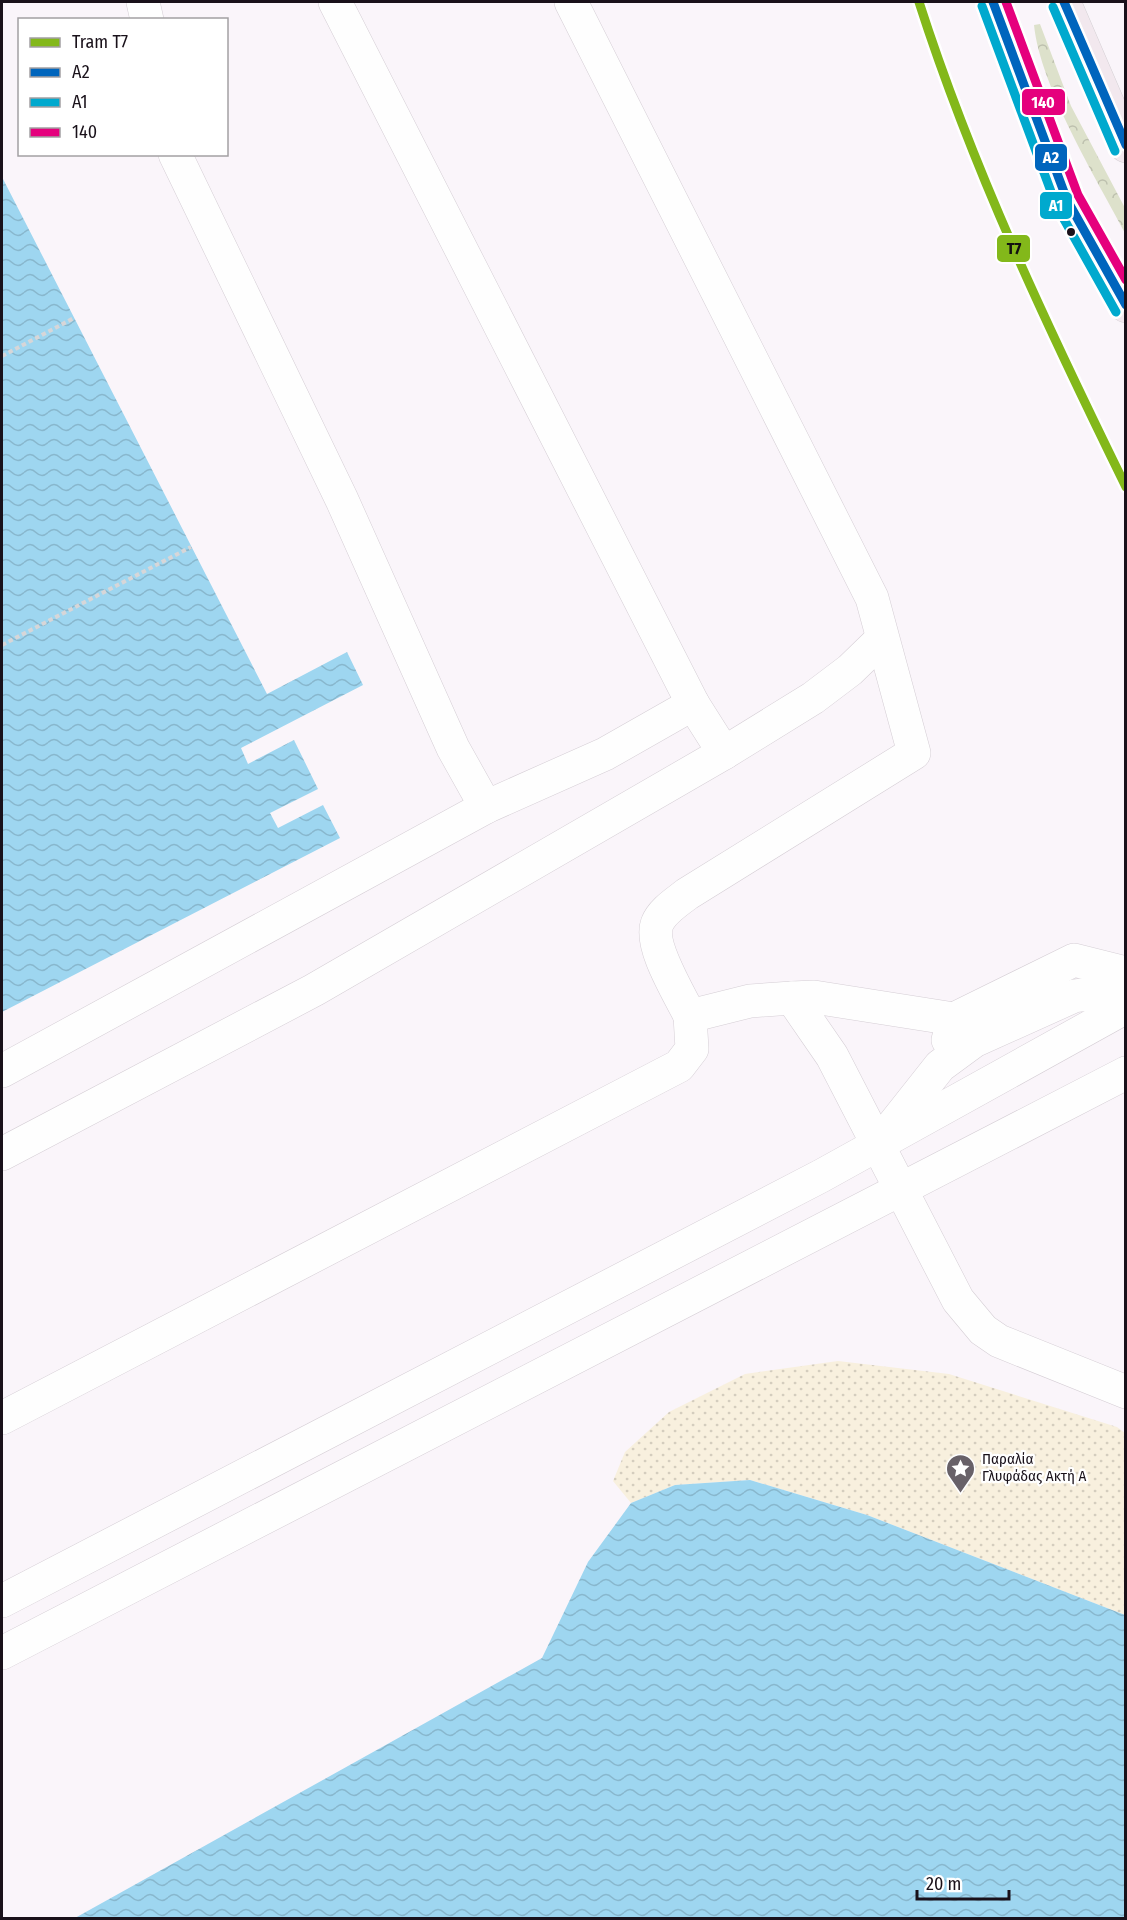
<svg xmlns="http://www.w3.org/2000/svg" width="1127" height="1920" viewBox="0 0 1127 1920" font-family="'Fira Sans Condensed',sans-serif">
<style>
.forest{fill:url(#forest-crowns)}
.sand{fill:url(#sand-dots)}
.water{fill:url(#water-waves)}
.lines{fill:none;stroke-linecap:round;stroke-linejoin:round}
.minor-casing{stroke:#d5ced5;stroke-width:34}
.highway-casing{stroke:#d4d0d4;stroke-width:34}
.path{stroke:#d7d6d8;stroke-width:4;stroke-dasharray:4.5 3;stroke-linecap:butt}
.minor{stroke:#fefefe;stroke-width:33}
.highway{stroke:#f2e8ee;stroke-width:33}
.bus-1-casing{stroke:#fff;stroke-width:14}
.bus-2-casing{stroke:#fff;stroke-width:14}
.bus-3-casing{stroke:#fff;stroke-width:14}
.bus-1{stroke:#0065bd;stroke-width:9}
.bus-2{stroke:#00a9ce;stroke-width:9}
.bus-3{stroke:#e5007d;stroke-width:9}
.tram-1-casing{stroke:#fff;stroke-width:14}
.tram-1{stroke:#83b81a;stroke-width:9}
.bus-dot{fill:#19111a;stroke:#fff;stroke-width:2}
.labels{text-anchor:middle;stroke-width:4.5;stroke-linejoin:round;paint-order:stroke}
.poi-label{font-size:15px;fill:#19111a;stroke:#fff;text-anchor:start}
.line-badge{stroke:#fff;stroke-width:2}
.badge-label{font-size:16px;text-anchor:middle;font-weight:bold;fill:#fff}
.pale-badge-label{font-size:16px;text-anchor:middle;font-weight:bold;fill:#111}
</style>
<defs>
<pattern id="forest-crowns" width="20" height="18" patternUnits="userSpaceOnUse" patternTransform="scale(1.5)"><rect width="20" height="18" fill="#dde1cb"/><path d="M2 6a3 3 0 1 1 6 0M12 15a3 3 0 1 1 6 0" fill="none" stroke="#bdc0ae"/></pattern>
<pattern id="sand-dots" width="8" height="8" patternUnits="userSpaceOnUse" patternTransform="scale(1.5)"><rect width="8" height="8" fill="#f8f0de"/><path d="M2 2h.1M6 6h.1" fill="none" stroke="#d4cdbe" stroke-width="1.8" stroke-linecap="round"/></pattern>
<pattern id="water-waves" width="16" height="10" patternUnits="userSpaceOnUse" patternTransform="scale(1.5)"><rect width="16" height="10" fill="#9ed6f0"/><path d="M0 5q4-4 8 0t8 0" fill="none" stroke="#88b7cd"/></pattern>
</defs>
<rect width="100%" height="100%" fill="#faf5fa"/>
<!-- forest -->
<path class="forest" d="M1040,24L1071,106L1125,208V233C1096,178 1040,86 1034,25Z"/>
<!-- sand -->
<polygon class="sand" points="838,1361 949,1374 1117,1427 1125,1433 1125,1615 867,1515 750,1480 675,1485 631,1503 613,1481 625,1452 669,1412 745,1374"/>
<!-- water -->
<g class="water">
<polygon points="2,177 267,694 347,652 363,685 241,748 248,764 294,740 318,789 270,813 278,828 323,805 340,838 2,1012"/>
<polygon points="750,1480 867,1515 1125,1615 1125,1918 75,1918 542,1658 588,1562 631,1503 675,1485"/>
</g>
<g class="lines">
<defs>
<g id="minor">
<polyline points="143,2 147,20"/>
<polyline points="335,2 693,704 724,753"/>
<path d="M571,2L872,598L914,753L687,894C677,902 662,911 657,924C649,946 680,995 690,1016L750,1001L792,998"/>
<polyline points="175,154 342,500 453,748 486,807"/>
<polyline points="954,1019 814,997 792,998 832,1056 958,1300 983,1330 999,1341 1126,1392"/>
<polyline points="948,1040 954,1019 1074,960 1126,973"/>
<polyline points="2,1071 486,807 605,754 693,704"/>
<polyline points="887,1133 940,1066 974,1041 1074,996 1126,989"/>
<polyline points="2,1154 314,990 724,753 813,698 850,670 882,639"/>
<polyline points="2,1418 679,1066 692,1049 690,1016"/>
<polyline points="2,1601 821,1176 1126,1007"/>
<polyline points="2,1653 1126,1073"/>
</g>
<g id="highway">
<polyline points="993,2 1067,200 1126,306"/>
<polyline points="1064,2 1126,146"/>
</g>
</defs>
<!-- minor casing -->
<use href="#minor" class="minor-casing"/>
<!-- highway casing -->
<use href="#highway" class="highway-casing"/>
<!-- path -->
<g class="path">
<polyline points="2,356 74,318"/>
<polyline points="2,645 191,547"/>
</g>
<!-- minor -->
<use href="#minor" class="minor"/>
<!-- highway -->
<use href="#highway" class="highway"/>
<defs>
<g id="bus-1">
<polyline points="993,2 1067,200 1126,305"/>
<polyline points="1064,2 1126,145"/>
</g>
<g id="bus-2">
<polyline points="982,6 1056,205 1116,312"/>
<polyline points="1053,7 1115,151"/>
</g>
<polyline id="bus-3" points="1006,2 1078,195 1126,280"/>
</defs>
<!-- bus-1 casing -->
<use href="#bus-1" class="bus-1-casing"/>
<!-- bus-2 casing -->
<use href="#bus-2" class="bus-2-casing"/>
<!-- bus-3 casing -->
<use href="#bus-3" class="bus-3-casing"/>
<!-- bus-1 -->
<use href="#bus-1" class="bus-1"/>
<!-- bus-2 -->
<use href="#bus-2" class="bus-2"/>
<!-- bus-3 -->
<use href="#bus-3" class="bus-3"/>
<defs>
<path id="tram-1" d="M919,2C973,170 1048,328 1126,487"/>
</defs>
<!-- tram-1 casing -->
<use href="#tram-1" class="tram-1-casing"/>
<!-- tram-1 -->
<use href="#tram-1" class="tram-1"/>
</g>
<!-- icons -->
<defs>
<symbol id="sight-pin" viewBox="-11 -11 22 30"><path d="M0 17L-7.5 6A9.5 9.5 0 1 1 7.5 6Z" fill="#686168" stroke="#fff"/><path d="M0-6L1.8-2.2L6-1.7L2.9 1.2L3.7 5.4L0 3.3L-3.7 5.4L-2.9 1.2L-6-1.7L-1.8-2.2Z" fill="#fff"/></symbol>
</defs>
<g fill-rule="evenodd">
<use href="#sight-pin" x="944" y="1452" width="33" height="45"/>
</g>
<!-- markers -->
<circle class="bus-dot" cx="1071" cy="232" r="5"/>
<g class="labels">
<!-- poi labels -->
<g class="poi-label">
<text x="982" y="1464">Παραλία<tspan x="982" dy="17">Γλυφάδας Ακτή Α</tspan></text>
</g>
</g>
<g class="line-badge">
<rect x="1021" y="88" width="45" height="28" rx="6" fill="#e5007d"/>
<rect x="1034" y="143" width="34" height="29" rx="6" fill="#0065bd"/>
<rect x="1039" y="191" width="34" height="29" rx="6" fill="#00a9ce"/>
<rect x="996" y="234" width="35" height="29" rx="6" fill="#83b81a"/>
</g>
<g class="badge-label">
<text x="1043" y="108">140</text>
<text x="1051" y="163">Α2</text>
<text x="1056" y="211">Α1</text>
</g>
<g class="pale-badge-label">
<text x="1014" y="254">Τ7</text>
</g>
<!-- border -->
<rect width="1127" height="1920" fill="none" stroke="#19111a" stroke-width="6"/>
<!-- legend -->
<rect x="18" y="18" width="210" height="138" fill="#ffffff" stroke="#a3a0a3" stroke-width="1.5"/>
<rect x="30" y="38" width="30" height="9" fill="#83b81a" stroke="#a3a0a3" stroke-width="1.5"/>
<text x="72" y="48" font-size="18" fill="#19111a">Tram Τ7</text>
<rect x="30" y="68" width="30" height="9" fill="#0065bd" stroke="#a3a0a3" stroke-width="1.5"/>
<text x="72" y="78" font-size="18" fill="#19111a">Α2</text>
<rect x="30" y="98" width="30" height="9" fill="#00a9ce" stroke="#a3a0a3" stroke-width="1.5"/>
<text x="72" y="108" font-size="18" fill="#19111a">Α1</text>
<rect x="30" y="128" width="30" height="9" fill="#e5007d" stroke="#a3a0a3" stroke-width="1.5"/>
<text x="72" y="138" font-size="18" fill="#19111a">140</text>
<!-- scale -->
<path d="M917 1890v9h92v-9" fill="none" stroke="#19111a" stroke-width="3"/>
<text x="926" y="1890" font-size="18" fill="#19111a" stroke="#ffffff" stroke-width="4.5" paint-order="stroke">20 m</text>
</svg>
